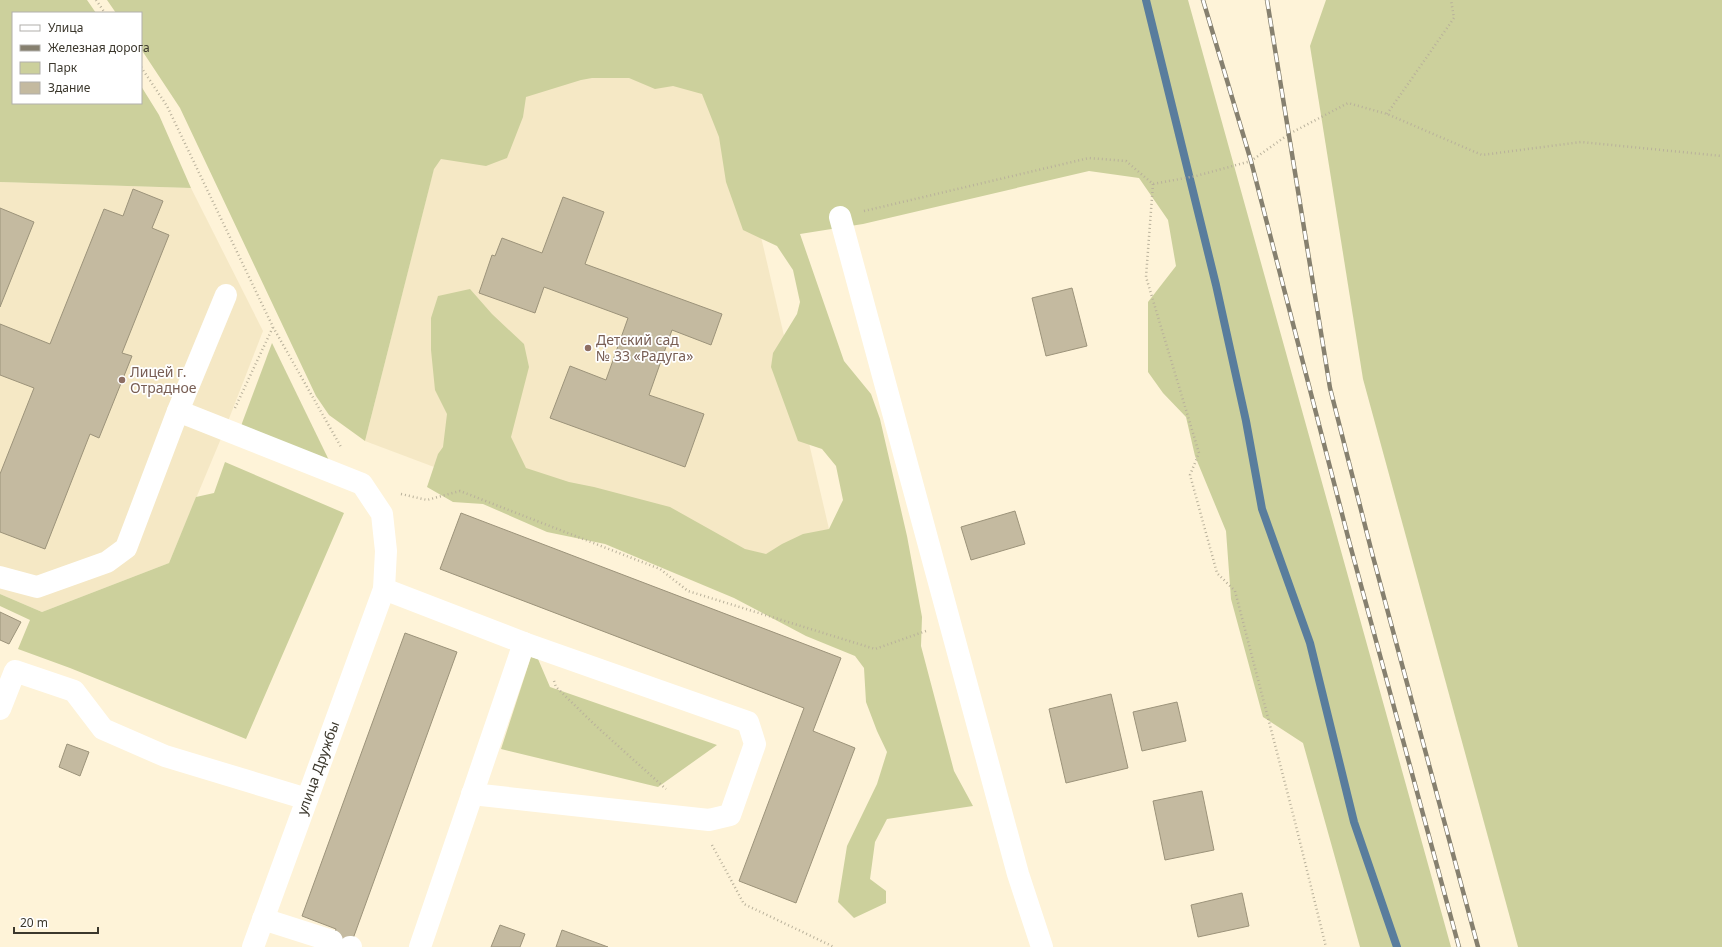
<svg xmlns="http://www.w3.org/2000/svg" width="1722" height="947" viewBox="0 0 1722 947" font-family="'Noto Sans',sans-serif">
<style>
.built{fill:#f5e8c5}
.green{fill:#ccd09c}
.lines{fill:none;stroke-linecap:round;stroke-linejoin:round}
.stream{stroke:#597d9d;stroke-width:8}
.building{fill:#c4baa0;stroke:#9c937a}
.path{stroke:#b9b19b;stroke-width:2.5;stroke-dasharray:1 3;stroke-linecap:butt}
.minor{stroke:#fff;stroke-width:22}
.rail-casing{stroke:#86806f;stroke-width:4.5}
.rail{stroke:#fff;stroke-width:3;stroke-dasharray:9;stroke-linecap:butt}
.education-dot{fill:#8d6e63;stroke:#fff;stroke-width:1.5}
.labels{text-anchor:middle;stroke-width:3.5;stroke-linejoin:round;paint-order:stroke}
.education-label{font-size:14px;fill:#785e54;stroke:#fff;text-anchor:start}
.street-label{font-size:14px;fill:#3b372c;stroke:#fff}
</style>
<rect width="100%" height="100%" fill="#fef3d8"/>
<!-- built -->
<g class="built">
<polygon points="708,9 829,529 847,611 442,470 365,441 434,168 496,82"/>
<polygon points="0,182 191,188 263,331 225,429 169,563 42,612 0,594"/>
</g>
<!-- green -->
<g class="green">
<polygon points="0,0 87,0 96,13 13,13 13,103 141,103 141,86 159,115 191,188 0,182"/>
<polygon points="107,0 1188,0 1451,947 1360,947 1303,743 1263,717 1231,599 1226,531 1195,456 1186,417 1163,393 1148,372 1148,302 1176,266 1168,220 1139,178 1089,171 863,224 800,234 844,361 871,394 880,419 907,536 922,617 921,646 954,771 973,806 887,819 875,842 870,879 886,891 886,903 854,918 838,902 847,846 877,784 887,752 877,731 866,702 864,668 855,656 806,636 734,598 605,544 547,532 483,504 453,502 427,487 438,454 443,447 447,414 435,390 431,350 431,318 438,296 470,289 492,314 524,344 529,367 511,437 526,468 569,482 594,487 670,507 745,549 766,554 782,544 803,534 829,529 843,500 836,466 822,449 798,441 771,367 773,353 797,314 800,302 793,270 777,246 743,230 726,182 719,137 702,94 673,86 655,89 629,78 592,78 581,80 526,97 523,117 507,158 486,166 441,159 434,169 365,441 329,415 316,396 180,108 141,49 141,13 116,13"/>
<polygon points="1326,0 1722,0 1722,947 1518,947 1363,379 1310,46"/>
<polygon points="272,343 341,485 235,442"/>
<polygon points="225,462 344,513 246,739 70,668 18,649 30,620 0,606 0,594 42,612 169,563 196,497 214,493"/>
<polygon points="531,657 538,659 550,687 717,745 658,787 501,749"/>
</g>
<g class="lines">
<!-- stream -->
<polyline class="stream" points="1146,0 1216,285 1246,421 1262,509 1310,643 1354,822 1397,947"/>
</g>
<!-- building -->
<g class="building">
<polygon points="133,189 163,201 152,228 169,235 122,353 132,356 99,438 90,434 45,549 0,532 0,474 34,388 0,375 0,324 50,344 104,209 123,216"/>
<polygon points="563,197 604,212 585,264 722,314 711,345 672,330 649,395 704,414 685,467 550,418 570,366 606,380 628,318 544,287 535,313 479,293 492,255 495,256 502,238 542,253"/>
<polygon points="0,208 34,222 0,307"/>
<polygon points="1072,288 1087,346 1046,356 1032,298"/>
<polygon points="1015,511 1025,544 971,560 961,527"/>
<polygon points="461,513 841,658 813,731 855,748 796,903 739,881 804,708 440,569"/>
<polygon points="0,612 21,622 9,644 0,640"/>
<polygon points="405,633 457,652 350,947 330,947 336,929 302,916"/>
<polygon points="1111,694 1128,768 1066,783 1049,709"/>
<polygon points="1177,702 1186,741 1142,751 1133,712"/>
<polygon points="67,744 89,752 80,776 59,767"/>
<polygon points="1202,791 1214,850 1165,860 1153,801"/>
<polygon points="1242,893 1249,926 1198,937 1191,905"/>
<polygon points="500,925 525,934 520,947 491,947"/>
<polygon points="562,930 608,947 556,947"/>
</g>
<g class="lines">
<!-- path -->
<g class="path">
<polyline points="96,0 105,13"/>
<polyline points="141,67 167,106 273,327 341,447"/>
<polyline points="1387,114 1454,18 1451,0"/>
<polyline points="1153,184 1146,277 1199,453 1190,475 1217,573 1235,591 1293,814 1326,947"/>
<polyline points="864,211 1089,158 1126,161 1153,184 1196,176 1251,161 1289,134 1348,103 1387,114 1482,155 1581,142 1722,156"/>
<polyline points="235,408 273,327"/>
<polyline points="401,494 427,500 460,491 660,569 688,591 875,649 926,631"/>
<polyline points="554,681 556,687 596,726 666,789"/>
<polyline points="712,845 744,904 834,947"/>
</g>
<!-- minor -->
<g class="minor">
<polyline points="840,217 1018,874 1042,947"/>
<polyline points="178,411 226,295"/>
<polyline points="0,577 37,587 107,562 126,548 178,411 362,484 382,514 386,551 384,589 253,947"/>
<polyline points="384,589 524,643 748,722 755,744 730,815 709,820 472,794"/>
<polyline points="0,709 15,671 74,691 103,729 165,756 307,799"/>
<polyline points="263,919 332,941"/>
<polyline points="350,947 351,947"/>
<polyline points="420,947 524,643"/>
</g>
<defs>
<g id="rail">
<polyline points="1203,0 1251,161 1349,541 1459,947"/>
<polyline points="1267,0 1330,388 1372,553 1478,947"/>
</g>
</defs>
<!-- rail casing -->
<use href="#rail" class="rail-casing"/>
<!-- rail -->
<use href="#rail" class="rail"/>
</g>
<!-- markers -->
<g class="education-dot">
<circle cx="588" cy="348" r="4"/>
<circle cx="122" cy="380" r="4"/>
</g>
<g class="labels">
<!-- education labels -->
<g class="education-label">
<text x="596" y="345">Детский сад<tspan x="596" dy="16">№ 33 «Радуга»</tspan></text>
<text x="130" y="377">Лицей г.<tspan x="130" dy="16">Отрадное</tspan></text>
</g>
<!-- street labels -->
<g class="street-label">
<text transform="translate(318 768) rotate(-70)" y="5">улица Дружбы</text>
</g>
</g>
<!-- legend -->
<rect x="12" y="12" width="130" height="92" fill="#ffffff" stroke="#b1afab"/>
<rect x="20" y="25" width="20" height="6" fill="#ffffff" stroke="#b1afab"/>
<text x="48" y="32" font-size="12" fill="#3b372c">Улица</text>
<rect x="20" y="45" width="20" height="6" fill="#86806f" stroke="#b1afab"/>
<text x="48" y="52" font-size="12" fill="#3b372c">Железная дорога</text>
<rect x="20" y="62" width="20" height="12" fill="#ccd09c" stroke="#b1afab"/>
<text x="48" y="72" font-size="12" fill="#3b372c">Парк</text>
<rect x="20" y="82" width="20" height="12" fill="#c4baa0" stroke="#b1afab"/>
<text x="48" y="92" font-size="12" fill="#3b372c">Здание</text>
<!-- scale -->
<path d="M14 927v6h84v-6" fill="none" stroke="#3b372c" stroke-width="2"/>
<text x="20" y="927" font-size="12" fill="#3b372c" stroke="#ffffff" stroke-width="3" paint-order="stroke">20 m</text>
</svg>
